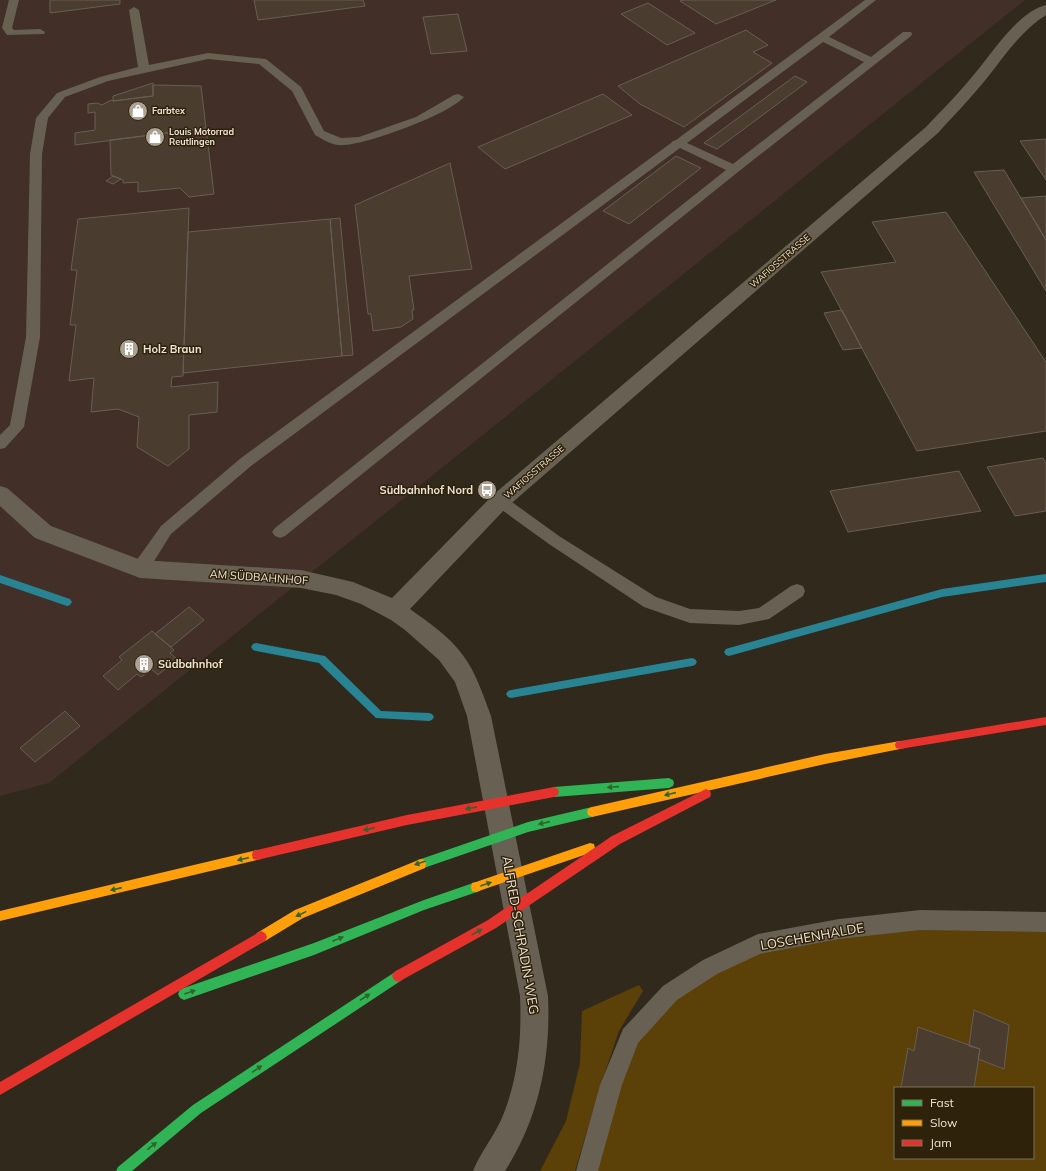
<svg xmlns="http://www.w3.org/2000/svg" width="1046" height="1171" viewBox="0 0 1046 1171" font-family="Mulish,sans-serif">
  <style>
    .industrial { fill: #412f28 }
    .green { fill: #5b4007; fill-rule: evenodd }
    .lines { fill: none; stroke-linecap: round; stroke-linejoin: round }
    .stream { fill: #288393; fill-rule: evenodd }
    .building { fill: #4a3c2f; stroke: #675e55 }
    .lane { fill: #676053; fill-rule: evenodd }
    .street { fill: #676053; fill-rule: evenodd }
    .fast { fill: #30b455; fill-rule: evenodd }
    .slow { fill: #ff9f0a; fill-rule: evenodd }
    .jam { fill: #e5322d; fill-rule: evenodd }
    .oneway { fill: #2f642c }
    .labels { text-anchor: middle; stroke-width: 3; stroke-linejoin: round; paint-order: stroke }
    .far-poi-label { font-size: 9px; font-weight: bold; fill: #ece3d5; stroke: #2f220a; text-anchor: start }
    .far-street-label { font-size: 9px; fill: #ece3d5; stroke: #2f220a }
    .poi-label { font-size: 11px; font-weight: bold; fill: #ece3d5; stroke: #2f220a; text-anchor: start }
    .street-label { font-size: 11px; fill: #ece3d5; stroke: #2f220a }
    .near-street-label { font-size: 13px; fill: #ece3d5; stroke: #2f220a }
  </style>
  <rect width="100%" height="100%" fill="#31291c"/>
  <!-- industrial -->
  <path class="industrial" d="M0,0H1025L49,783L0,796Z"/>
  <!-- green -->
  <path class="green" d="M920,924L1046,926V1171H591L632,1038L673,997L759,948ZM895,1088H1033V1158H895Z
    M639,985L643,991L619,1031L602,1081L575,1171H540L566,1121L580,1063L582,1011Z"/>
  <g class="lines">
    <!-- stream -->
    <path class="stream" d="M1046,574V582L942,597L729,656L726,655L724,652L726,649L729,648L942,589Z
      M0,575L70,599L72,602L70,605L67,606L0,583Z
      M256,643L325,656L381,711L429,713L432,714L434,717L432,720L429,721L376,718L319,663L256,651L253,650L251,647L253,644Z
      M692,658L695,659L697,662L695,665L692,666L511,698L508,697L506,694L508,691L511,690Z"/>
  </g>
  <!-- building -->
  <path class="building" d="M50,0H120V4L50,13Z
    M254,0H363L365,6L258,20Z
    M684,0H776L716,24L680,1Z
    M648,3L695,33L667,45L621,14Z
    M458,14L467,51L431,54L423,17Z
    M746,30L768,45L753,52L772,63L684,127L640,104L618,86Z
    M795,76L807,82L717,149L704,143Z
    M153,83V96L113,101V96Z
    M153,85L201,86L206,128L75,145V133L95,130V112L88,113V104L97,103L102,105L111,100L113,101L153,96Z
    M603,94L632,115L505,169L478,147Z
    M206,128L214,194L189,197L180,188L138,192V182L123,183V180L111,175L110,140Z
    M1046,139V180L1020,141Z
    M676,156L701,168L629,224L603,211Z
    M450,163L472,269L409,276L414,310H412L413,319L401,327L373,331L371,314H368L355,205Z
    M1004,170L1046,240V291L974,172Z
    M113,176L121,179L113,184L106,181Z
    M1046,196V240L1021,198Z
    M189,208L183,376L172,377L171,387L218,382L217,412L189,415V449L168,466L137,447L139,417L118,409L91,412L94,378L69,381L76,325H70L77,270H71L78,219Z
    M946,212L1046,362V431L917,451L821,272L896,262L872,222Z
    M340,218L353,355L342,356L330,219Z
    M330,219L342,356L183,373L188,232Z
    M842,310L862,348L843,350L824,313Z
    M1043,458L1046,464V511L1015,516L987,467Z
    M959,471L981,511L848,532L830,491Z
    M189,607L204,620L171,647L155,634Z
    M152,631L174,650L170,653L177,659L158,675L151,669L141,677L137,674L118,690L103,676L122,660L119,657Z
    M65,711L80,726L35,762L20,748Z
    M974,1010L1009,1025L1004,1069L978,1059L980,1049L969,1046Z
    M918,1027L980,1049L974,1088H901L908,1048L914,1051Z"/>
  <g class="lines">
    <!-- lane -->
    <path class="lane" d="M9,0H19L12,28L14,30L40,29L45,32L44,34L7,35L2,28Z
      M865,0H876L829,37L871,57L903,32H911L912,34L911,36L738,172L285,536L280,538L275,536L272,532L275,528L726,170L680,148L251,466L171,534L146,574L140,575L134,574L132,569L134,564L161,526L241,458L671,143L673,141L676,140ZM823,42L864,62L733,164L687,143Z
      M134,7L139,10L149,65L208,53L266,59L301,87L324,131L341,138L359,137L416,117L454,95L458,94L464,97C450,114 360,148 338,145C330,144 322,139 315,135L292,91L259,64L208,59L108,81L65,97L48,118L42,154L40,337L24,427L5,448L0,449V435L10,425L26,337L30,154L36,118L57,93L100,77L138,67L129,10Z
      M500,495L505,497L559,536L656,597L690,609L739,611L759,608L791,586L797,584L803,586L805,591L803,596L769,619L739,625L690,623L644,607L549,544L495,505L492,501L495,497Z
      M920,910L1046,912V932L920,930L839,939L760,954L717,974L677,1000L638,1043L622,1085L598,1171H576L600,1085L623,1029L663,986L703,960L758,934L839,919Z"/>
    <!-- street -->
    <path class="street" d="M1046,5V15C1021,31 1005,55 987,78C972,97 954,115 938,133L507,507L410,609C428,622 449,636 462,654C476,672 483,695 491,716L548,996C551,1058 539,1118 505,1171H473C480,1153 493,1138 501,1120C518,1081 522,1038 520,996L467,716L455,682L439,660L405,630L391,620L361,604L336,595L301,588L140,578L35,538L0,506V486L7,488L51,526L141,560L301,570L353,582L392,598L493,495L926,127C943,109 961,91 976,72C994,51 1018,12 1046,5Z"/>
    <!-- fast -->
    <path class="fast" d="M669,778L673,780L674,783L673,786L669,788L554,797L550,795L549,792L550,789L554,787Z
      M592,807L596,809L597,812L596,815L592,817L528,832L421,869L417,868L416,864L417,860L421,859L528,822Z
      M476,882L480,883L481,887L480,891L424,910L314,955L184,1000L180,998L178,994L180,990L184,988L314,943L424,900Z
      M398,970L402,972L404,976L402,980L201,1113L132,1171H116L118,1167L193,1105Z"/>
    <!-- slow -->
    <path class="slow" d="M900,741L904,742L905,745L904,748L900,749L825,764L592,817L588,815L587,812L588,809L592,807L825,754Z
      M590,843L594,844L595,848L594,852L590,853L476,892L472,891L471,887L472,883L476,882Z
      M257,850L261,851L262,855L261,859L257,860L0,921V911Z
      M421,859L425,860L426,864L425,868L303,918L265,941L261,943L257,941L255,937L257,933L295,910Z"/>
    <!-- jam -->
    <path class="jam" d="M1046,717V725L900,749L896,748L895,745L896,742L900,741Z
      M554,787L558,789L559,792L558,795L554,797L407,825L257,860L253,859L252,855L253,851L257,850L407,815Z
      M706,789L710,791L711,794L710,797L620,844L496,928L402,980L398,982L394,980L392,976L394,972L488,920L612,836Z
      M261,931L265,933L267,937L265,941L0,1095V1082Z"/>
  </g>
  <!-- one-way arrows -->
  <defs><path id="oneway-solid" d="M-6-.8H1V-3.2L6.5 0L1 3.2V.8H-6Z"/></defs>
  <g class="oneway">
    <use href="#oneway-solid" transform="translate(613 787) rotate(176)"/>
    <use href="#oneway-solid" transform="translate(670 794) rotate(167)"/>
    <use href="#oneway-solid" transform="translate(471 808) rotate(169)"/>
    <use href="#oneway-solid" transform="translate(544 823) rotate(167)"/>
    <use href="#oneway-solid" transform="translate(369 829) rotate(167)"/>
    <use href="#oneway-solid" transform="translate(243 859) rotate(167)"/>
    <use href="#oneway-solid" transform="translate(420 863) rotate(161)"/>
    <use href="#oneway-solid" transform="translate(486 884) rotate(-19)"/>
    <use href="#oneway-solid" transform="translate(116 889) rotate(167)"/>
    <use href="#oneway-solid" transform="translate(301 914) rotate(154)"/>
    <use href="#oneway-solid" transform="translate(477 932) rotate(-29)"/>
    <use href="#oneway-solid" transform="translate(338 939) rotate(-22)"/>
    <use href="#oneway-solid" transform="translate(190 992) rotate(-19)"/>
    <use href="#oneway-solid" transform="translate(365 997) rotate(-33)"/>
    <use href="#oneway-solid" transform="translate(257 1069) rotate(-34)"/>
    <use href="#oneway-solid" transform="translate(152 1146) rotate(-38)"/>
  </g>
  <!-- icons -->
  <defs>
    <symbol id="shop-disc" viewBox="-11 -11 22 22"><circle r="9.5" fill="#aba294" stroke="#2f220a"/><path d="M-5-2.5h2.3a2.7 3.5 0 0 1 5.4 0H5L5.5 6h-11ZM-1.5-2.5h3a1.5 2.3 0 0 0-3 0Z" fill="#fff"/></symbol>
    <symbol id="building-disc" viewBox="-11 -11 22 22"><circle r="9.5" fill="#aba294" stroke="#2f220a"/><path d="M-4-6H4V6H1V3H-1V6H-4ZM-2.5-4.3h1.7v1.8h-1.7ZM.8-4.3h1.7v1.8H.8ZM-2.5-1h1.7V.8h-1.7ZM.8-1h1.7V.8H.8Z" fill="#fff"/></symbol>
    <symbol id="bus-disc" viewBox="-11 -11 22 22"><circle r="9.5" fill="#aba294" stroke="#2f220a"/><path d="M-5-6H5V4H4V6H2V4H-2V6H-4V4H-5ZM-3.5-4V0h7V-4ZM-3.5 1.2v1.5H-2V1.2ZM2 1.2v1.5H3.5V1.2Z" fill="#fff"/></symbol>
  </defs>
  <g fill-rule="evenodd">
    <use href="#shop-disc" x="127" y="100" width="22" height="22"/>
    <use href="#shop-disc" x="144" y="126" width="22" height="22"/>
    <use href="#building-disc" x="118" y="338" width="22" height="22"/>
    <use href="#bus-disc" x="476" y="479" width="22" height="22"/>
    <use href="#building-disc" x="133" y="653" width="22" height="22"/>
  </g>
  <g class="labels">
    <!-- far-poi labels -->
    <g class="far-poi-label">
      <text x="152" y="114">Farbtex</text>
      <text x="169" y="135">Louis Motorrad<tspan x="169" dy="10">Reutlingen</tspan></text>
    </g>
    <!-- far-street labels -->
    <g class="far-street-label">
      <text transform="translate(780 261) rotate(-41)" y="3">WAFIOSSTRASSE</text>
      <text transform="translate(534 472) rotate(-41)" y="3">WAFIOSSTRASSE</text>
    </g>
    <!-- poi labels -->
    <g class="poi-label">
      <text x="143" y="353">Holz Braun</text>
      <text x="473" y="494" text-anchor="end">Südbahnhof Nord</text>
      <text x="158" y="668">Südbahnhof</text>
    </g>
    <!-- street labels -->
    <g class="street-label">
      <text transform="translate(259 577) rotate(4)" y="4">AM SÜDBAHNHOF</text>
    </g>
    <!-- near-street labels -->
    <g class="near-street-label">
      <text transform="translate(521 935) rotate(80)" y="5">ALFRED-SCHRADIN-WEG</text>
      <text transform="translate(812 936) rotate(-10)" y="5">LOSCHENHALDE</text>
    </g>
  </g>
  <!-- legend -->
  <rect x="894" y="1087" width="140" height="72" fill="#2f220a" stroke="#7b6f5b"/>
  <rect x="902" y="1100" width="20" height="6" fill="#30b455" stroke="#7b6f5b"/>
  <text x="930" y="1107" font-size="12" fill="#ece3d5">Fast</text>
  <rect x="902" y="1120" width="20" height="6" fill="#ff9f0a" stroke="#7b6f5b"/>
  <text x="930" y="1127" font-size="12" fill="#ece3d5">Slow</text>
  <rect x="902" y="1140" width="20" height="6" fill="#e5322d" stroke="#7b6f5b"/>
  <text x="930" y="1147" font-size="12" fill="#ece3d5">Jam</text>
</svg>
